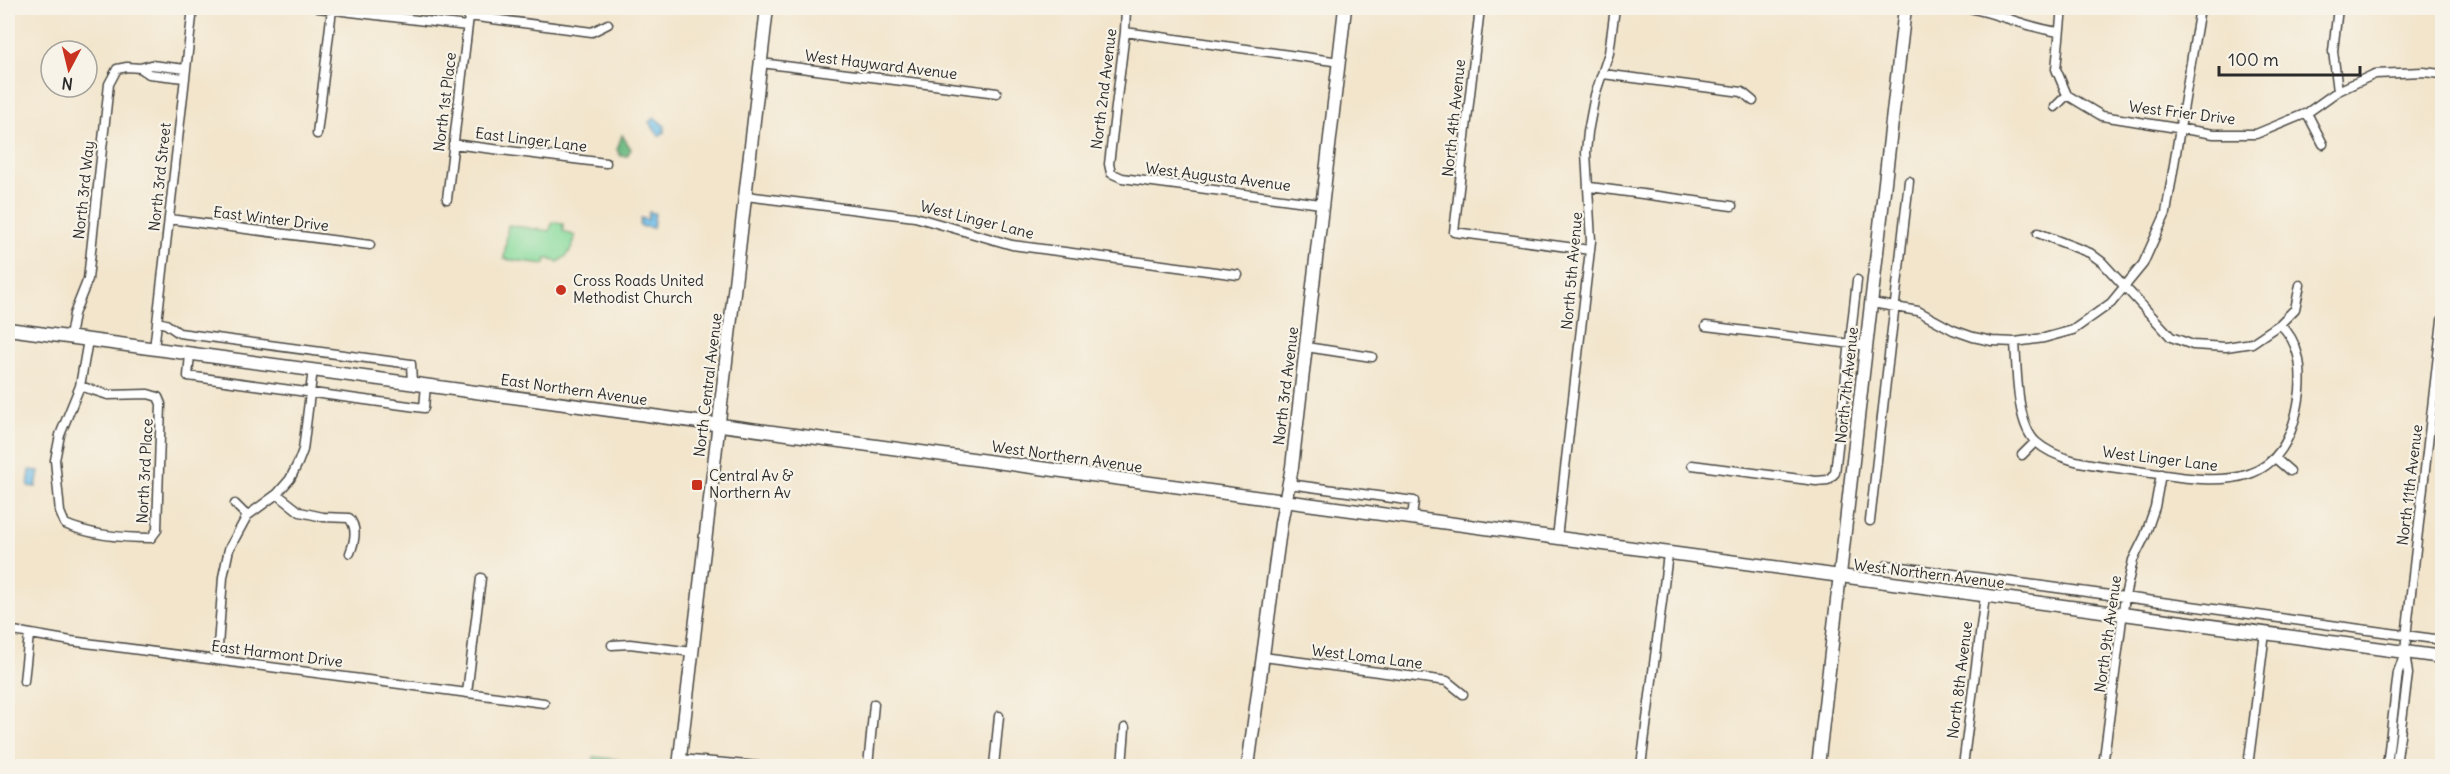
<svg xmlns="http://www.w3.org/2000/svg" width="2450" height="774" viewBox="0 0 2450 774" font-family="Delius,sans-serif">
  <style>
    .green { fill: #88db9d; stroke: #5a8364; stroke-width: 1.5 }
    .forest { fill: #6ebb84; stroke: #4c7358; stroke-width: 1.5 }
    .water { fill: #6ebde9; stroke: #4c748a; stroke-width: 1.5 }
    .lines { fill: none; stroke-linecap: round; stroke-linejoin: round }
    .street-casing { stroke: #494743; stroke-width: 11 }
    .secondary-casing { stroke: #494743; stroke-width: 15 }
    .primary-casing { stroke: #494743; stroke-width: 15 }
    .street { stroke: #fff; stroke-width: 8 }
    .secondary { stroke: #fff; stroke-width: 12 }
    .primary { stroke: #fff; stroke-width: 12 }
    .poi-dot { fill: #c8321e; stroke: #f7f3e8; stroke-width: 2 }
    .labels { text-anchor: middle; stroke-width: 4.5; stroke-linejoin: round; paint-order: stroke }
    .street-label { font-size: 15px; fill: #2b2b2b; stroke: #f7f3e8 }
    .poi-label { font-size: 15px; fill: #2b2b2b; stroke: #f7f3e8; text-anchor: start }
  </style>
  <rect width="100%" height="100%" fill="#f7f3e8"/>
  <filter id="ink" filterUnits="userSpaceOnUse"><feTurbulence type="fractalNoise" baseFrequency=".0167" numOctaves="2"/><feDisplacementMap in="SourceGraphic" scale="12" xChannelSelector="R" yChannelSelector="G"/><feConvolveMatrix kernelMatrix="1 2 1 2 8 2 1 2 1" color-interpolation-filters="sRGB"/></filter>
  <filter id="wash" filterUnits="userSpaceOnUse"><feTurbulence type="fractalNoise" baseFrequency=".008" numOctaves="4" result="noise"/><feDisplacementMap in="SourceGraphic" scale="24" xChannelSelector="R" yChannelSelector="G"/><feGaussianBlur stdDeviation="1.35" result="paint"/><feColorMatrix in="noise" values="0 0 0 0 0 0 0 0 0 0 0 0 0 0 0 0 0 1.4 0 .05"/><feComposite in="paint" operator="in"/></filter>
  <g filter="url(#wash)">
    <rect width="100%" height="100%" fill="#f2e5cc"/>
    <!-- green -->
    <path class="green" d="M553,222L563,224V231L575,236C574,247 568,256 558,262L546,258L545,264L504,259L508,225L549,231Z
      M594,757L619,760L618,766H593Z"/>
    <!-- forest -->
    <path class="forest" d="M622,135L631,149L627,156H621L617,150Z"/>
    <!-- water -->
    <path class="water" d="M655,118L665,126L664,132L659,136L649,122Z
      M649,212L655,213L653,228L640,226L641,218L648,220Z
      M30,470L39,471L36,487L28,486Z"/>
  </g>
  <g filter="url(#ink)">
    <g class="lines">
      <defs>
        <path id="street" d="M318,8L467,26
          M1126,8L1125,32L1109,164L1111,173L1122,178L1321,204
          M1480,8L1454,232L1590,250
          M1970,8C2000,14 2028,28 2059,32
          M2062,8L2056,69L2067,95L2102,116L2214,134H2256L2307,113L2338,91L2375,74L2423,72L2442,74
          M2338,8L2333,51L2338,91
          M469,16L592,32L608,24
          M1125,32L1340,62
          M761,63L997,93
          M140,68L149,74L184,78
          M1603,74L1742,92L1753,101
          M2055,107L2067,95
          M2307,113L2323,144
          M317,134L332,9
          M453,144L606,163
          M1590,187L1732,206
          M746,196L915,217L1012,245L1238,275
          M447,199L470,8
          M169,219L370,245
          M2038,233L2090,253L2102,262L2171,337L2193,345L2226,347L2252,343L2280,324L2295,309L2300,285
          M1872,303L1918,311L1953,330L1973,337L1992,341L2015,342L2044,338L2073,330L2111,303L2143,264L2166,213L2200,8
          M157,322L166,324L179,333L411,364L412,383
          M1706,326L1867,346
          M70,337L74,314L88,279L109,84L117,69L127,67L140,68L151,65L186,69
          M2015,342C2017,368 2016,424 2036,442C2061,464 2100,465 2131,470C2214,482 2287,501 2300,391C2302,366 2299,342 2280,324
          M1306,347L1372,357
          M154,349L193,8
          M190,354L188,376L424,408L426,385
          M80,386L108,395L148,394L158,397L161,404L157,530L151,538C124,538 90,535 65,524L60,512L55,460L60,435L80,386L88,340
          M2022,455L2035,442
          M2275,458L2290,471
          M1692,465L1816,481L1828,480L1835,473L1857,280
          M1289,484L1414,501L1412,518
          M277,494L300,512L323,517L349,518C358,528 355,541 350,553
          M235,504L247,516
          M1870,521L1909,181
          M1557,538L1591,241L1586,152L1588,132L1595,95L1609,53L1615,8
          M1887,565L2442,640
          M8,630L71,641L544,703
          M612,645L630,644L692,652
          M1263,657L1447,681L1463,694
          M217,660L223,577L229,549L247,516L277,494L290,479L298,463L303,450L313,369
          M24,681L29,635
          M467,693L481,578
          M680,759L758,766
          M868,766L874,704
          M994,766L999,716
          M1122,766L1125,728
          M1641,766L1668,554
          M1963,766L1985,596
          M2103,766L2125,596L2133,560L2145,536L2155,507L2161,474
          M2248,766L2265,633
          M2387,766L2398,672L2404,656
          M2396,766L2408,674L2405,652L2407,628L2442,320"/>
        <path id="secondary" d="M679,766L767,8
          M1248,766L1281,523L1292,467L1345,8
          M1818,766L1905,8"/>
        <path id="primary" d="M8,329L2442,657"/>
      </defs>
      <!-- street casing -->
      <use href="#street" class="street-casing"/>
      <!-- secondary casing -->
      <use href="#secondary" class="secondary-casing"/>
      <!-- primary casing -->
      <use href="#primary" class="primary-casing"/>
      <!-- street -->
      <use href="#street" class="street"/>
      <!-- secondary -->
      <use href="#secondary" class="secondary"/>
      <!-- primary -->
      <use href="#primary" class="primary"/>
    </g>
  </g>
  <!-- markers -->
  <g class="poi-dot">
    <circle cx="561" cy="290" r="6"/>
    <rect x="691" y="479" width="12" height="12" rx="3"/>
  </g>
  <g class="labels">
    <!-- street labels -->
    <g class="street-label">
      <text transform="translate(881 65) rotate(7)" y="5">West Hayward Avenue</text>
      <text transform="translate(1104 89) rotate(-83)" y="5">North 2nd Avenue</text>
      <text transform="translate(445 102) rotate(-83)" y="5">North 1st Place</text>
      <text transform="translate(2182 113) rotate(7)" y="5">West Frier Drive</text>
      <text transform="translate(1454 118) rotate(-84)" y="5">North 4th Avenue</text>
      <text transform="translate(531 140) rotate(7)" y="5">East Linger Lane</text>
      <text transform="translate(160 177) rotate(-84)" y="5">North 3rd Street</text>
      <text transform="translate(1218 177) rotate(7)" y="5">West Augusta Avenue</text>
      <text transform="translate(84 190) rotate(-84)" y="5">North 3rd Way</text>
      <text transform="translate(271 219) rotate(7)" y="5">East Winter Drive</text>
      <text transform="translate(977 220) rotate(14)" y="5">West Linger Lane</text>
      <text transform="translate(1572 271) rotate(-85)" y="5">North 5th Avenue</text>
      <text transform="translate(708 385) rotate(-83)" y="5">North Central Avenue</text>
      <text transform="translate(1847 385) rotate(-84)" y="5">North 7th Avenue</text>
      <text transform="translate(1286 386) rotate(-83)" y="5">North 3rd Avenue</text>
      <text transform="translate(574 390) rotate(8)" y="5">East Northern Avenue</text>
      <text transform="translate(1067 457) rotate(8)" y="5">West Northern Avenue</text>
      <text transform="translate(2160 459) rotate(7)" y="5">West Linger Lane</text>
      <text transform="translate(145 471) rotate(-87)" y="5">North 3rd Place</text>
      <text transform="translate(2410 485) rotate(-83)" y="5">North 11th Avenue</text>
      <text transform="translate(1929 574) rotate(7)" y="5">West Northern Avenue</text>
      <text transform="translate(2108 634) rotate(-82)" y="5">North 9th Avenue</text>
      <text transform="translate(277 654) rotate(7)" y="5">East Harmont Drive</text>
      <text transform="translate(1367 657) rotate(7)" y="5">West Loma Lane</text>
      <text transform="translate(1960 680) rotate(-83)" y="5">North 8th Avenue</text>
    </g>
    <!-- poi labels -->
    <g class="poi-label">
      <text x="573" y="286">Cross Roads United<tspan x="573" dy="17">Methodist Church</tspan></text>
      <text x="709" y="481">Central Av &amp;<tspan x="709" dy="17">Northern Av</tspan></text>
    </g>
  </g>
  <!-- margin -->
  <rect width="2450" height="774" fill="none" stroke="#f7f3e8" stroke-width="30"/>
  <!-- north arrow -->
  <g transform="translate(69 69) rotate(187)"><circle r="28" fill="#f7f3e8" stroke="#a5a39c" stroke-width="1.5"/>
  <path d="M0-4.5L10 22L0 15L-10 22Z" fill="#c8321e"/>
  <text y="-9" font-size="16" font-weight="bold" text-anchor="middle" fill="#2b2b2b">N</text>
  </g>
  <!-- scale -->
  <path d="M2219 66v9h141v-9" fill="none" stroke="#2b2b2b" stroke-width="3"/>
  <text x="2228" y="66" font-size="18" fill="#2b2b2b" stroke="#f7f3e8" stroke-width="4.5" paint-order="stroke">100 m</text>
</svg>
